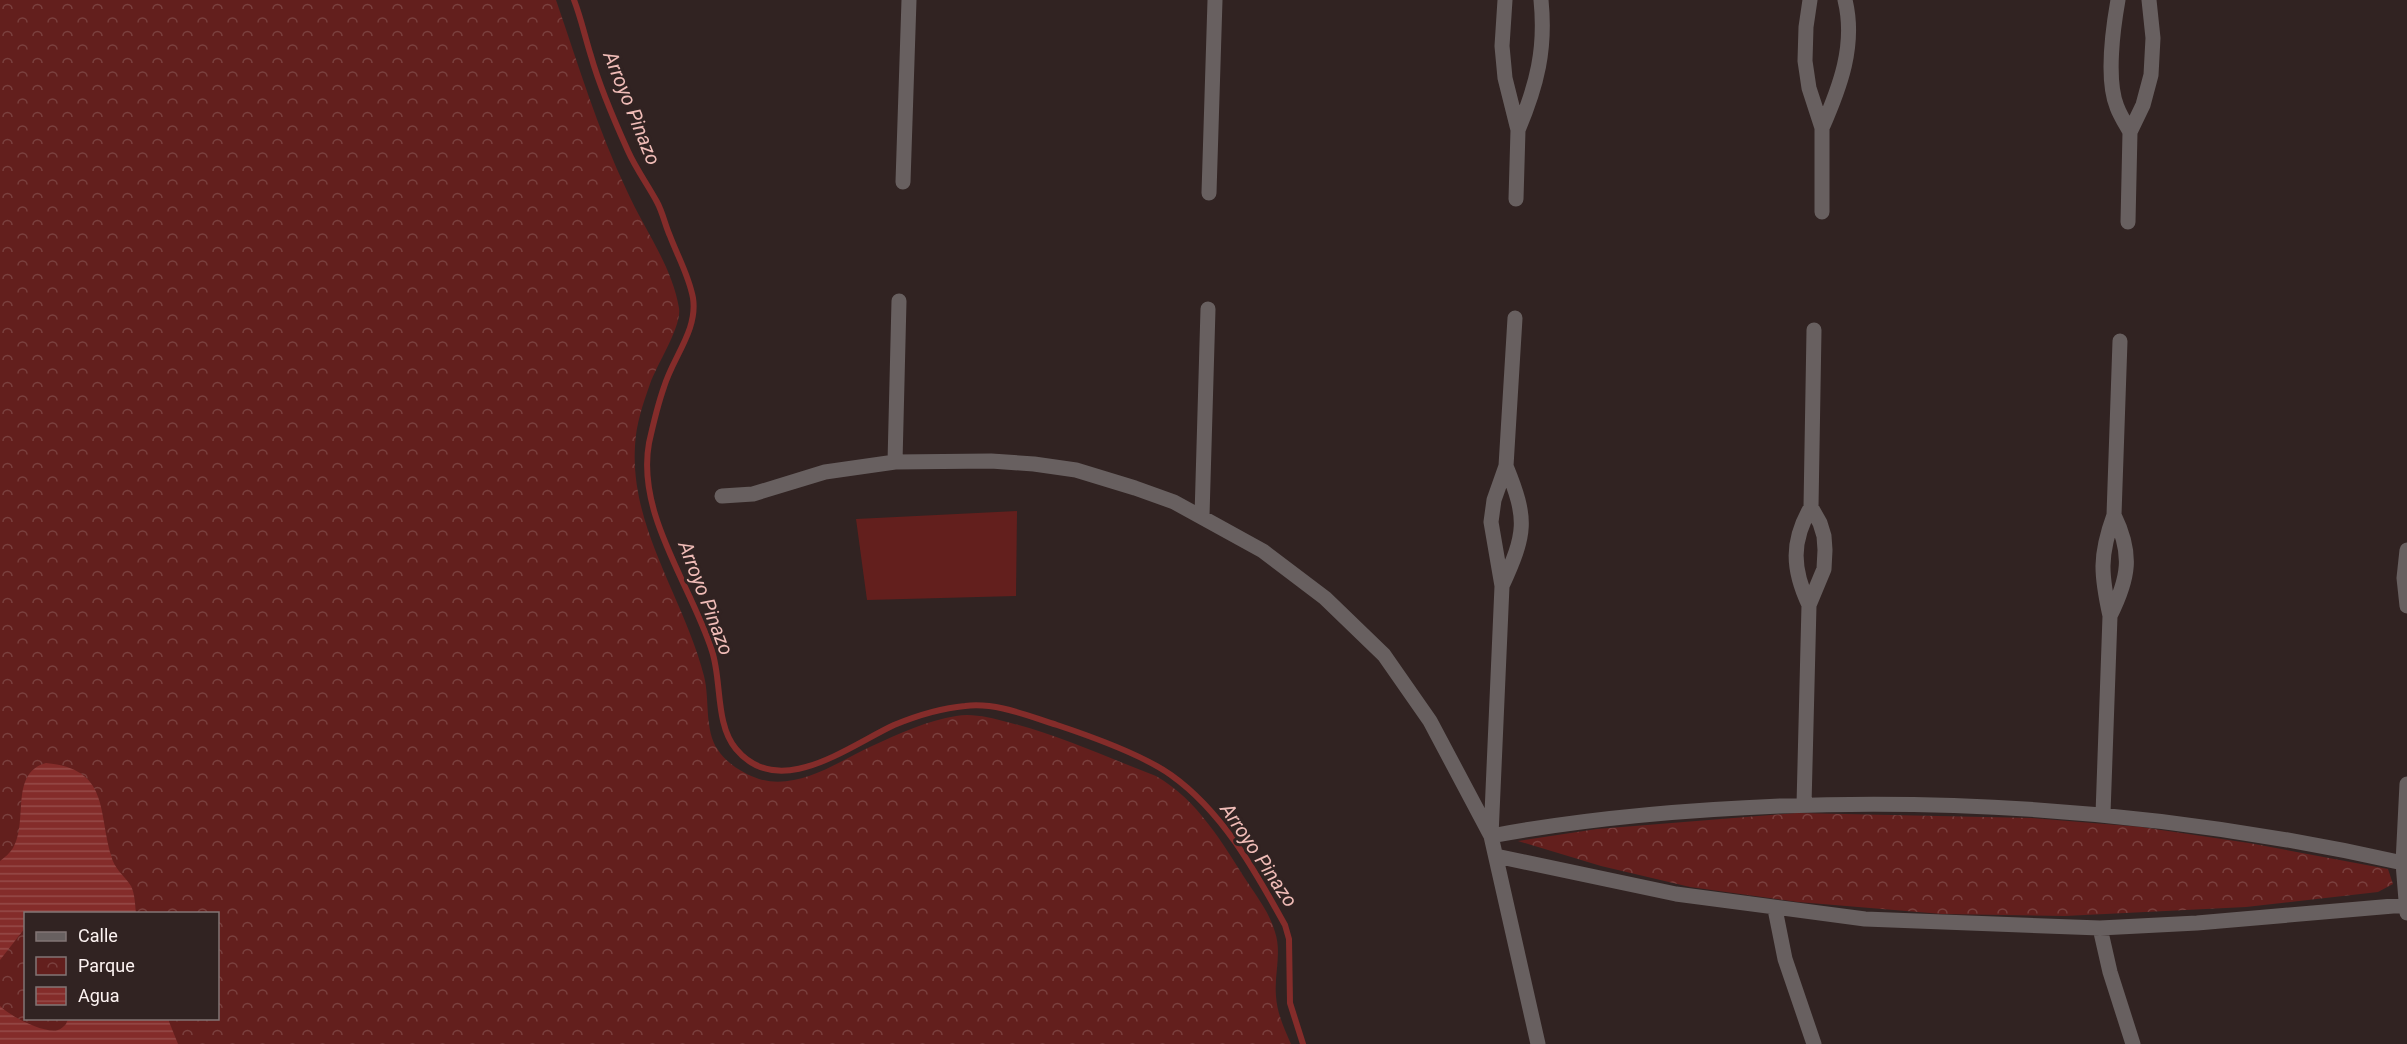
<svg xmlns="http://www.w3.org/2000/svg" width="2407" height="1044" viewBox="0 0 2407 1044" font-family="Roboto,sans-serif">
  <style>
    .grass { fill: #631f1d }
    .park { fill: url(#park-crowns); fill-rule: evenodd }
    .water { fill: url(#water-rules) }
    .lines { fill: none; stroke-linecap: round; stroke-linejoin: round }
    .stream { stroke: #842c2a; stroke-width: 6 }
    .minor { stroke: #686060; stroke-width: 15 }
    .labels { text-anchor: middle; stroke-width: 6; stroke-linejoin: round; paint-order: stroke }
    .water-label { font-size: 20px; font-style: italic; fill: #f0bcb7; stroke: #312322 }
  </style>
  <defs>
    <pattern id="park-crowns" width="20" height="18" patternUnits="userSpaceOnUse" patternTransform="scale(1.5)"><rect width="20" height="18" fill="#631f1d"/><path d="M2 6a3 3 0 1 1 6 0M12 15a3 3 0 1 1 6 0" fill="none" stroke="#7a403e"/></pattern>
    <pattern id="water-rules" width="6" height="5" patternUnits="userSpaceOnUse" patternTransform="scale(1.5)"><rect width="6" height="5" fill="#842c2a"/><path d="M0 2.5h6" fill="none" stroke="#964b49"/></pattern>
  </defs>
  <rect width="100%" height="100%" fill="#312322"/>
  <!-- grass -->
  <path class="grass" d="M1017,511L1016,596L867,600L856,519Z"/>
  <!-- park -->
  <path class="park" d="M0,0H556C578,64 598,130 627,191C644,229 672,266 679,308C682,326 657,364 650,384C643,404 636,424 635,446C630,528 684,598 704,676C710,699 704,730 718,750C726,763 744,774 759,779C798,791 839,761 872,746C898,734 929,720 956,716C973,713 991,718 1007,722C1059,735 1106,757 1156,776C1198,800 1223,844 1248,883C1258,898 1270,914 1275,932C1282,953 1274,974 1276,996C1277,1013 1284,1028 1291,1044H0ZM26,914H218V1018H26Z
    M1797,813L2032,818L2141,827L2249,843L2388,869L2393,884L2378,892L2246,907L2065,916L1942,914L1798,902L1690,887L1601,866L1518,841L1597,829Z"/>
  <!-- water -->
  <path class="water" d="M46,763C109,769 98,810 111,855C114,869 124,875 131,886C135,894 135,905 136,913L26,914L25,928L0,960V861C5,857 10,853 13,848C29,821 9,773 46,763Z
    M0,1006C10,1016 44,1034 58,1030C61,1029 64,1026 66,1024L68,1019H168L178,1044H0Z"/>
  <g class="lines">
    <!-- stream -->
    <path class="stream" d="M574,0C581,18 585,37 591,56C600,88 614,120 628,151C636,169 648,185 657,202C663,213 665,225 670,236C678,257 689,276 693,298C698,330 673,357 664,387C658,404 653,425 649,443C636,514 691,585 712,651C722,681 715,724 736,749C779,801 849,746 894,725C916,716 942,708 965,706C996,702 1028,716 1057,725C1090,736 1143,755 1171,775C1223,812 1255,871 1285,925L1289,939L1290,1003L1303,1044"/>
    <!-- minor -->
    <path class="minor" d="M1505,0L1502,46L1505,78L1518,130L1516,199
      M1810,0L1806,27L1805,61L1809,88L1822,128V212
      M2118,0C2113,28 2106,80 2117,107C2120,115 2125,123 2130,132
      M1822,128C1840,87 1856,45 1845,0
      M1518,130C1537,85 1546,49 1541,0
      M903,182L909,0
      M1209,193L1215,0
      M2128,222L2130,132L2143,105L2151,75L2153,38L2149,0
      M895,462L899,301
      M1506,466C1528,520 1526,533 1502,586L1491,522L1494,500L1506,466L1515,318
      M722,496L753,494L825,472L895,462L991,461L1034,464L1076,470L1135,488L1174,502L1263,551L1325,598L1384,655L1430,721L1491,836L1538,1044
      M1811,507L1814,330
      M2114,515L2120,341
      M1202,516L1208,309
      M2407,550L2404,578L2407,606
      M1502,586L1491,836C1587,818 1682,810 1780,806C1990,798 2198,817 2403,863
      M1804,805L1809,605L1824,569L1825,550L1824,536L1820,523L1811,507C1791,541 1792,569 1809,605
      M2103,814L2110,616C2101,575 2099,556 2114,515C2133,554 2129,578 2110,616
      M1496,856L1676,894L1865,919L2100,928L2197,923L2405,905
      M1775,909L1785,959L1814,1044
      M2407,913L2403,863L2407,784
      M2100,928L2110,972L2133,1044"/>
  </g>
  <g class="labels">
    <!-- water labels -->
    <g class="water-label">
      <text transform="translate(632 108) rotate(68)" y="7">Arroyo Pinazo</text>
      <text transform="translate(706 598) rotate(69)" y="7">Arroyo Pinazo</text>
      <text transform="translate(1259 855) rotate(56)" y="7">Arroyo Pinazo</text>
    </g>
  </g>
  <!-- legend -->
  <rect x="24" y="912" width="195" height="108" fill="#312322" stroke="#827675" stroke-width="1.5"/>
  <rect x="36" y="932" width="30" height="9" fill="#686060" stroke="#827675" stroke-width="1.5"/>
  <text x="78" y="942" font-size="18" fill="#fcf2f1">Calle</text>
  <rect x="36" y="957" width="30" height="18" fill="url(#park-crowns)" stroke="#827675" stroke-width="1.5"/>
  <text x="78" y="972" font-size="18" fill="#fcf2f1">Parque</text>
  <rect x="36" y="987" width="30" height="18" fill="url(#water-rules)" stroke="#827675" stroke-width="1.5"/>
  <text x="78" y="1002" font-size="18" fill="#fcf2f1">Agua</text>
</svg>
